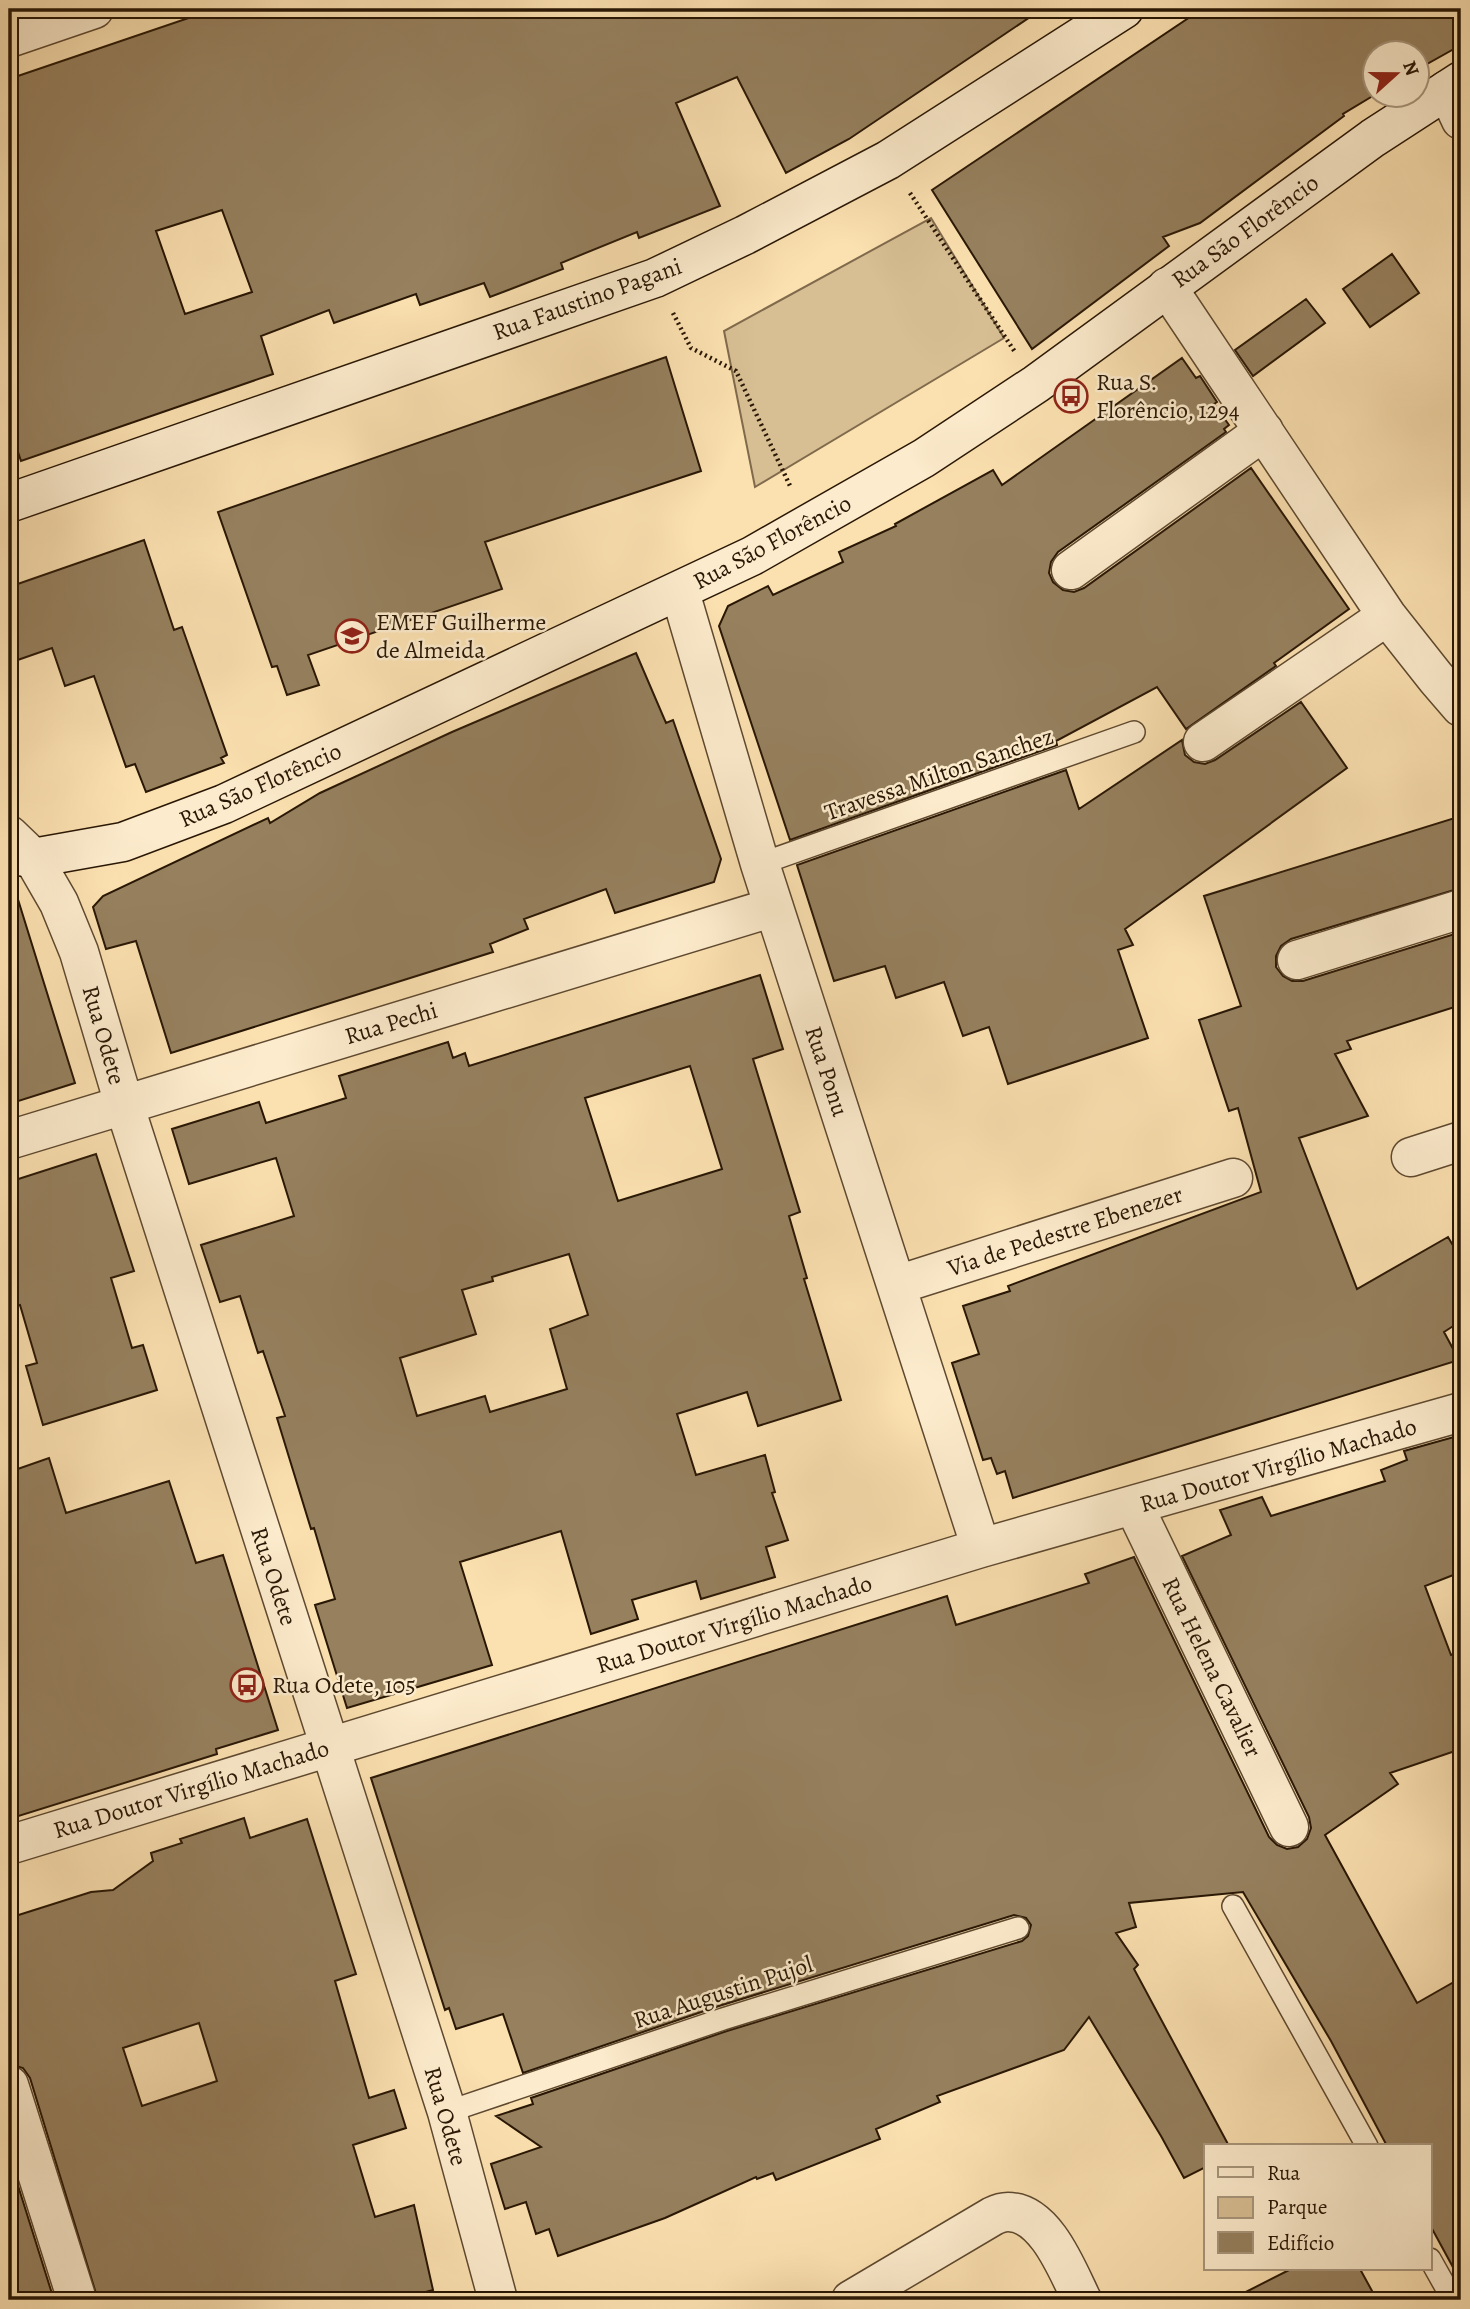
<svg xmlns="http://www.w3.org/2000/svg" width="1470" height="2309" viewBox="0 0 1470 2309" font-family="Alegreya,serif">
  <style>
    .green { fill: #d7be93; stroke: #806a4c; stroke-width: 2 }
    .building { fill: #96805e; stroke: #291705; stroke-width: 2; fill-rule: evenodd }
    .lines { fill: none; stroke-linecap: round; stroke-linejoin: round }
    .lane-casing { stroke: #5e4930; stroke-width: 24 }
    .street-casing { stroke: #5e4930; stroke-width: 41 }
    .secondary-casing { stroke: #291705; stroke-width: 41 }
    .path { stroke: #291705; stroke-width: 4.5; stroke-dasharray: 2 3.5; stroke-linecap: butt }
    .lane { stroke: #fcebcc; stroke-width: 21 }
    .street { stroke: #fcebcc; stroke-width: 38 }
    .secondary { stroke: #fcebcc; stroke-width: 38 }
    .labels { text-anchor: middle; stroke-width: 5; stroke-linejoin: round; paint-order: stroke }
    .street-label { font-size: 24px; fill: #291705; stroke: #fcebcc }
    .poi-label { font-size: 24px; fill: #291705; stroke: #fcebcc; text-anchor: start }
  </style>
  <rect width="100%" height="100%" fill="#fbe0b0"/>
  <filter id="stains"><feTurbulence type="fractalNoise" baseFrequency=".00286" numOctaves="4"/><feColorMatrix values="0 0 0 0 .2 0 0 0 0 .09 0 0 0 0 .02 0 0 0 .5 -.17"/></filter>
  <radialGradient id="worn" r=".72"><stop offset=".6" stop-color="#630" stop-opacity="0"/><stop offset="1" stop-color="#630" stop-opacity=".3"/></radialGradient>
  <!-- green -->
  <path class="green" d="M931,218L1004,338L755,487L724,331Z"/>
  <!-- building -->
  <path class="building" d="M215,9H1042L849,139L786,173L737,77L676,103L720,206L639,238L637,232L561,263L563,269L490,297L484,283L420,305L416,294L334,323L329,310L261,336L273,374L21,461L9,425V79ZM222,210L252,292L185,314L156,231Z
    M1202,9H1461V45L1418,69V52H1376V94L1343,114L1344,116L1200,223L1163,237L1169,246L1032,349L932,190Z
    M1392,254L1419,293L1370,327L1343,289Z
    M1306,299L1325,323L1253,376L1235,350Z
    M666,357L701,471L485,542L502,589L308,655L319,685L287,695L277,666L272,667L218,512Z
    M1182,358L1196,378L1200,376L1217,402L1214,404L1229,425L1224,429L1226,432L1058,552L1051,562L1049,573L1053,582L1063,590L1074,592L1084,588L1251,468L1349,609L1274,663L1276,666L1186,729L1157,687L1056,741L1057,745L790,840L719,626L728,606L768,586L773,595L843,562L839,552L896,526L895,524L993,470L1002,485Z
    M144,540L174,630L182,627L227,755L221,758L224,763L146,792L135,764L126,767L94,676L65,686L52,648L9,663V587Z
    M636,653L666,723L673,720L721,859L714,882L615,913L606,889L524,919L528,929L490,944L493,952L171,1053L136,941L106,949L93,907L103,896L268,818L270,823L320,793L452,732Z
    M1301,702L1347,768L1125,929L1133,945L1118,950L1148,1038L1008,1084L989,1027L963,1036L944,982L896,998L885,966L834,981L797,865L1066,770L1079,809L1182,740L1185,755L1194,762L1205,764L1215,760Z
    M1461,816V888L1291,939L1281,946L1276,956V967L1283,976L1292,981H1303L1461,932V1005L1347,1041L1351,1049L1335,1054L1368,1116L1299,1138L1357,1289L1448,1237L1461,1259V1321L1444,1332L1459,1360L1013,1498L1005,1471L997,1474L991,1458L983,1460L952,1363L979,1354L963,1306L1010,1291L1008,1286L1261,1192L1238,1108L1229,1111L1199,1020L1241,1006L1204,896Z
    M16,893L75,1083L9,1104V894Z
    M760,975L783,1049L753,1059L800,1212L789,1216L807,1278L804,1279L841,1400L758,1426L747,1392L677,1414L696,1475L765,1455L775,1492L772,1493L788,1540L766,1547L775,1577L701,1599L696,1581L632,1600L638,1619L591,1634L561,1531L460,1562L492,1665L347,1708L315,1605L335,1599L314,1528L311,1529L277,1418L285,1416L263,1351L258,1353L240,1296L220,1302L201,1245L294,1216L276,1158L189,1184L172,1129L259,1102L266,1123L346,1098L339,1076L448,1042L453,1058L465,1053L469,1066ZM690,1066L722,1169L618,1201L585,1098ZM569,1254L588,1315L550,1329L567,1389L490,1412L485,1396L417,1416L400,1358L476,1334L462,1290L493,1281L492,1277Z
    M96,1154L134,1271L111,1278L132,1348L143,1345L157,1390L43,1425L26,1366L37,1363L20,1305L9,1308V1182Z
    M1461,1435V1572L1425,1586L1451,1655L1454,1654L1461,1674V1749L1390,1773L1398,1784L1325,1835L1417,2003L1461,1978V2282L1430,2225V2146H1387L1331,2041L1243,1892L1129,1903L1136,1927L1116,1933L1138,1965L1134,1969L1229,2146H1206V2167L1184,2178L1161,2136L1089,2017L1064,2050L937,2096L940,2102L876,2129L880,2139L776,2180L773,2173L757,2179L756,2177L665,2218L558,2256L549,2229L536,2234L526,2202L505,2209L491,2164L541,2147L496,2116L533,2104L531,2098L727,2031L1022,1941L1028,1936L1031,1925L1026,1918L1014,1915L719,2006L523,2073L503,2014L456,2029L449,2008L445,2010L371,1778L947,1596L956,1625L1089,1583L1085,1574L1134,1557L1269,1837L1277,1845L1287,1849L1298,1847L1307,1839L1311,1828L1309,1817L1182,1556L1231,1535L1220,1510L1262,1497L1271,1516L1385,1481L1381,1470L1407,1460L1404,1451Z
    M49,1458L66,1513L169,1481L196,1563L223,1555L278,1730L216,1749L217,1754L9,1819V1472Z
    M244,1818L250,1838L307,1819L356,1974L335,1981L369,2098L394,2090L406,2128L353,2145L375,2217L414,2205L433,2290L396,2300H98L30,2078L23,2068L9,2064V1918L91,1892L113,1890L153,1861L151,1853L182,1843L180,1839ZM199,2023L217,2081L142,2106L123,2048Z
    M9,2157L54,2300H9Z
    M1291,2269H1360L1377,2300H1230Z"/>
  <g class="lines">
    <defs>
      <path id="lane" d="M760,864L1134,732
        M1233,1906L1367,2146
        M447,2112L723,2019L1018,1928
        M1430,2259L1453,2300"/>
      <path id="street" d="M9,38L94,9
        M1447,90L1461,120
        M1167,287L1387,616L1436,678L1461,707
        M1071,570L1264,431
        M680,592L760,864L981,1548
        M1203,742L1387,616
        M9,835L33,858L59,903L79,952L124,1104L447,2112L498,2300
        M1297,960L1461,909
        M9,1140L774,907
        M1411,1157L1461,1141
        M897,1285L1233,1178
        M1134,1506L1289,1827
        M9,1845L981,1548L1461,1412
        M9,2085L77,2300
        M851,2300L993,2216C997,2214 1003,2212 1008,2212C1046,2212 1068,2272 1082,2300"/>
      <path id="secondary" d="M9,503L655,278L745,235L888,160L1124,9
        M9,855L33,858L123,842L224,804L752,556L924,458L1036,384L1373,138L1461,81"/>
    </defs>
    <!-- lane casing -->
    <use href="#lane" class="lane-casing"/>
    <!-- street casing -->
    <use href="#street" class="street-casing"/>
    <!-- secondary casing -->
    <use href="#secondary" class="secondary-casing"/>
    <!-- path -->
    <path class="path" d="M910,193L1015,352
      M673,313L691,348L736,371L791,488"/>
    <!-- lane -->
    <use href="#lane" class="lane"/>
    <!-- street -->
    <use href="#street" class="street"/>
    <!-- secondary -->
    <use href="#secondary" class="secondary"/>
  </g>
  <!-- icons -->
  <defs>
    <symbol id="bus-ring" viewBox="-11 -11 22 22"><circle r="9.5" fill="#fcebcc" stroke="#8f2418" stroke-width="1.5"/><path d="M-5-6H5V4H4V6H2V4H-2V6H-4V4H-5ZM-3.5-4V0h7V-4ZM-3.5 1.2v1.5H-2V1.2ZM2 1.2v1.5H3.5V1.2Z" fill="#8f2418"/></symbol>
    <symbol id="school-ring" viewBox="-11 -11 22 22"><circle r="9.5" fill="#fcebcc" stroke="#8f2418" stroke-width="1.5"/><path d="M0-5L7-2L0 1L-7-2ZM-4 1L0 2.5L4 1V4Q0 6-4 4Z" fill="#8f2418"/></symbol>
  </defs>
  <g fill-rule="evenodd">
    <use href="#bus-ring" x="1052" y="377" width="38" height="38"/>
    <use href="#school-ring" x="333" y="617" width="38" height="38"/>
    <use href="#bus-ring" x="228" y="1666" width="38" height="38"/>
  </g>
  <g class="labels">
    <!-- street labels -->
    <g class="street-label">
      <text transform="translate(1245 231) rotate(-36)" y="8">Rua São Florêncio</text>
      <text transform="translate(587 299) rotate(-20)" y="8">Rua Faustino Pagani</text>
      <text transform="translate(772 542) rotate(-28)" y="8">Rua São Florêncio</text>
      <text transform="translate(939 774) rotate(-19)" y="8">Travessa Milton Sanchez</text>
      <text transform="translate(260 785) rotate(-24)" y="8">Rua São Florêncio</text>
      <text transform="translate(391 1023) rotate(-17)" y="8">Rua Pechi</text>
      <text transform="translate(104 1035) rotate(74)" y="8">Rua Odete</text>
      <text transform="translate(827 1071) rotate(72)" y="8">Rua Ponu</text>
      <text transform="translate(1065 1231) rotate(-18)" y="8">Via de Pedestre Ebenezer</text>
      <text transform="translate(1278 1465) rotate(-16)" y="8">Rua Doutor Virgílio Machado</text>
      <text transform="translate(274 1576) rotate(72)" y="8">Rua Odete</text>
      <text transform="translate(734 1624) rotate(-17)" y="8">Rua Doutor Virgílio Machado</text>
      <text transform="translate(1212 1667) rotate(64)" y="8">Rua Helena Cavalier</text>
      <text transform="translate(191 1789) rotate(-17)" y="8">Rua Doutor Virgílio Machado</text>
      <text transform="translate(723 1992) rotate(-18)" y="8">Rua Augustin Pujol</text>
      <text transform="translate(446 2116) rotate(74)" y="8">Rua Odete</text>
    </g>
    <!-- poi labels -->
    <g class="poi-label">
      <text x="1096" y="390">Rua S.<tspan x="1096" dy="28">Florêncio, 1294</tspan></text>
      <text x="376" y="630">EMEF Guilherme<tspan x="376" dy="28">de Almeida</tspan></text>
      <text x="272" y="1693">Rua Odete, 105</text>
    </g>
  </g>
  <!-- margin -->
  <rect width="1470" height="2309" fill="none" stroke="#fbe0b0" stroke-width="35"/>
  <rect x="10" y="10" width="1449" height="2288" fill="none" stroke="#291705" stroke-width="3.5"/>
  <rect x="18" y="18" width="1435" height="2274" fill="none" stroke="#291705" stroke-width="2"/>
  <!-- legend -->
  <rect x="1204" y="2144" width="228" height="126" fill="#fcebcc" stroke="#a8967c" stroke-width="2"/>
  <rect x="1218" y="2167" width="35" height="10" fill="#fcebcc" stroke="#a8967c" stroke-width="2"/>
  <text x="1267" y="2180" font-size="21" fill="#291705">Rua</text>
  <rect x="1218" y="2197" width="35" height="21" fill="#d7be93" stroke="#a8967c" stroke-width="2"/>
  <text x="1267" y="2214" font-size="21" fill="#291705">Parque</text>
  <rect x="1218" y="2232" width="35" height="21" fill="#96805e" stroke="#a8967c" stroke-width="2"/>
  <text x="1267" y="2250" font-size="21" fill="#291705">Edifício</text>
  <!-- north arrow -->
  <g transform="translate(1396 74) rotate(69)"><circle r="33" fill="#fcebcc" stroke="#a8967c" stroke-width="2"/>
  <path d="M0-5L12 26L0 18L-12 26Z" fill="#8f2418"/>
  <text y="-10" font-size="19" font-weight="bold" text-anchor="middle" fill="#291705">N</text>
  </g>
  <rect width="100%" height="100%" filter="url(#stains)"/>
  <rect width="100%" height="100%" fill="url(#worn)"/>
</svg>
